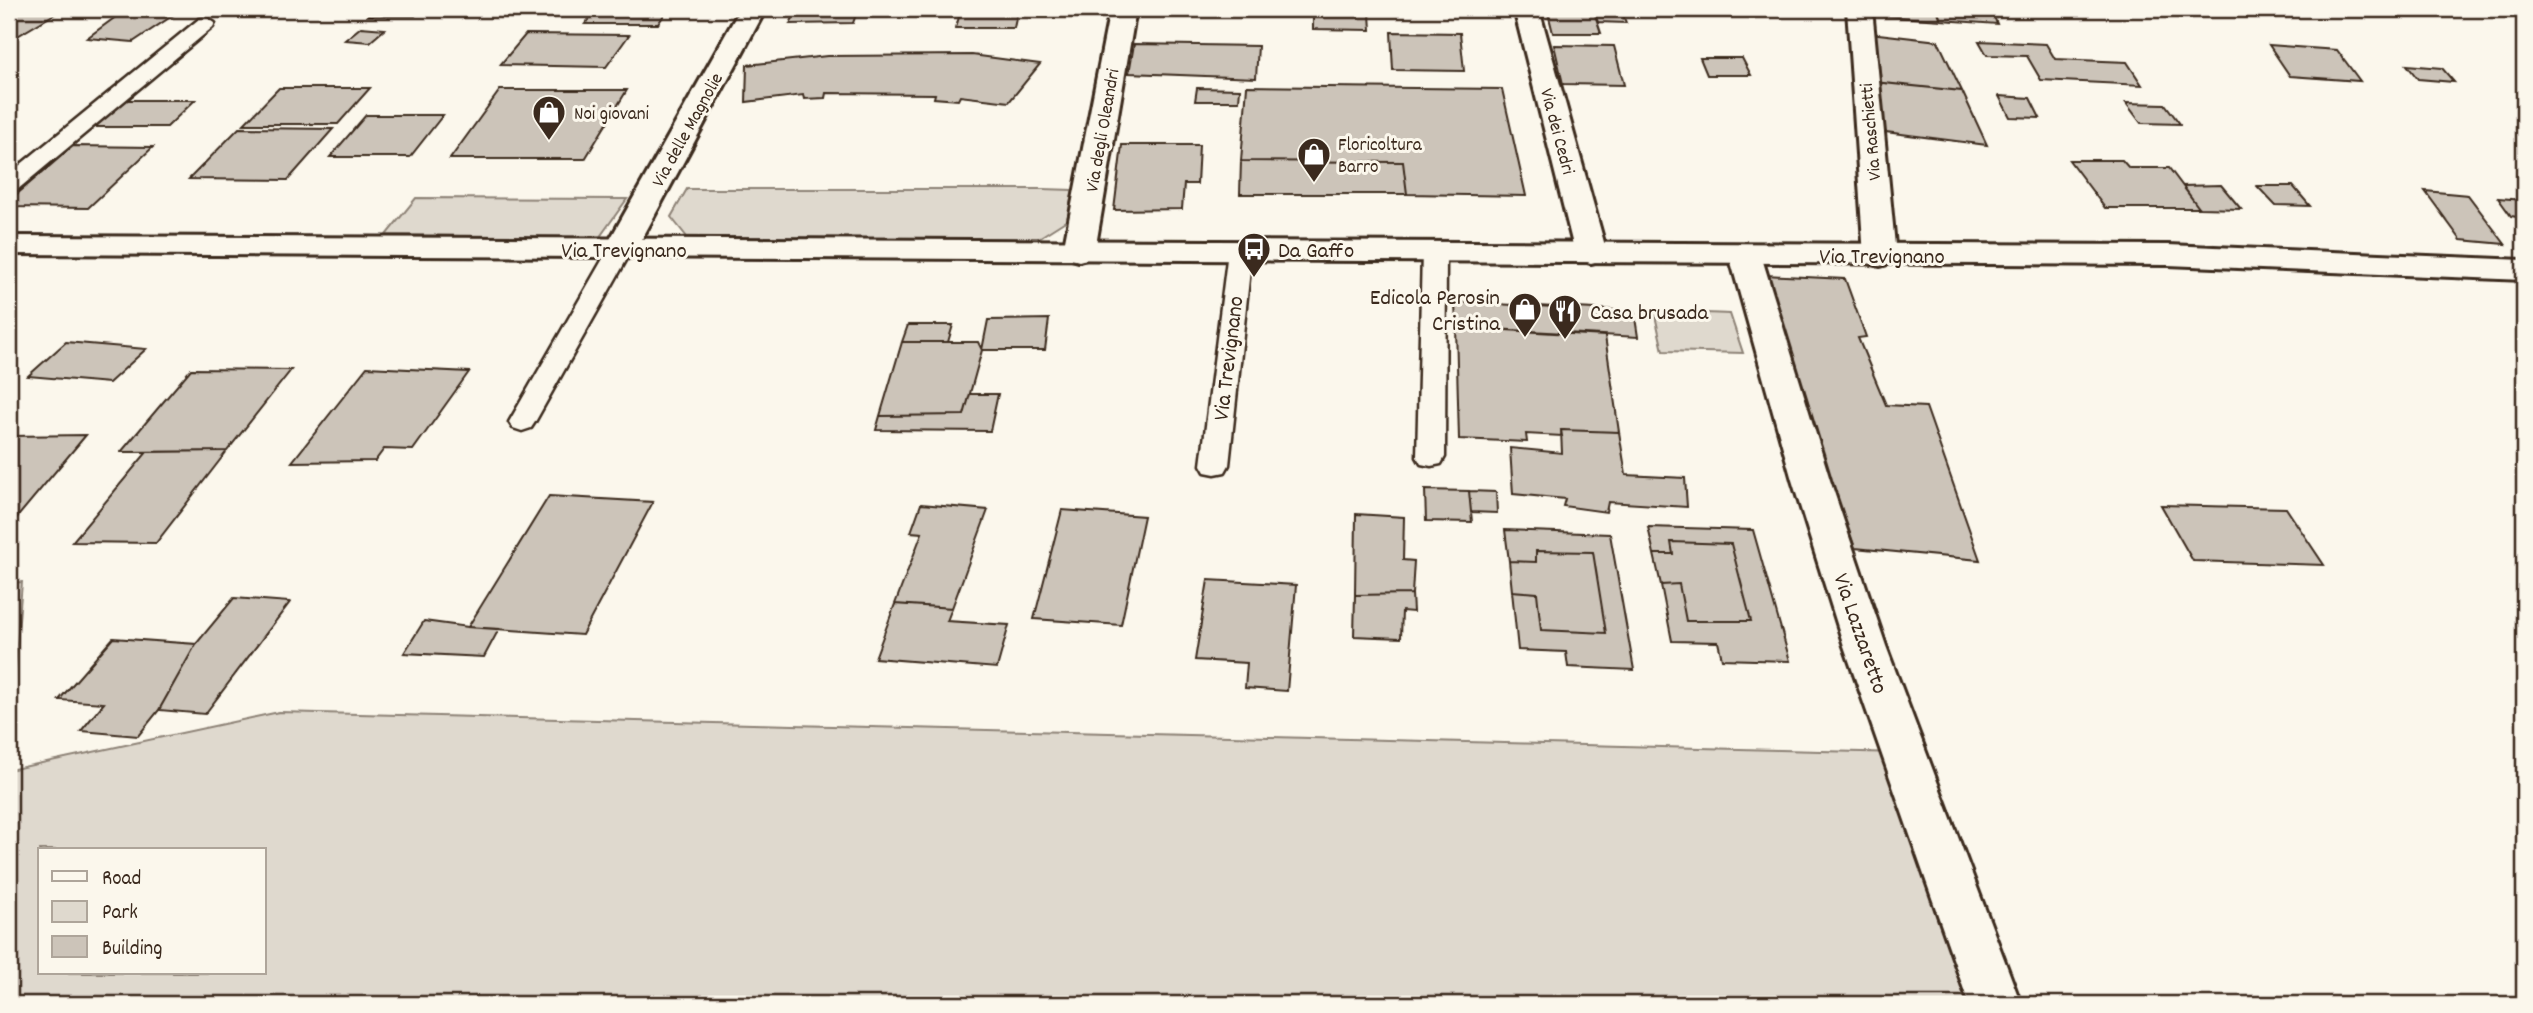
<svg xmlns="http://www.w3.org/2000/svg" width="2533" height="1013" viewBox="0 0 2533 1013" font-family="Dekko,sans-serif">
  <style>
    .green { fill: #dfd9ce; stroke: #8d8276; stroke-width: 2; fill-rule: evenodd }
    .building { fill: #ccc4b9; stroke: #3b2a1e; stroke-width: 2 }
    .lines { fill: none; stroke-linecap: round; stroke-linejoin: round }
    .lane-casing { stroke: #3b2a1e; stroke-width: 5 }
    .street-casing { stroke: #3b2a1e; stroke-width: 6 }
    .secondary-casing { stroke: #3b2a1e; stroke-width: 6 }
    .lane { fill: #fbf7ec; fill-rule: evenodd }
    .street { fill: #fbf7ec; fill-rule: evenodd }
    .secondary { fill: #fbf7ec; fill-rule: evenodd }
    .labels { text-anchor: middle; stroke-width: 6; stroke-linejoin: round; paint-order: stroke }
    .far-poi-label { font-size: 19px; fill: #3b2a1e; stroke: #fbf7ec; text-anchor: start }
    .far-street-label { font-size: 19px; fill: #3b2a1e; stroke: #fbf7ec }
    .street-label { font-size: 23px; fill: #3b2a1e; stroke: #fbf7ec }
    .poi-label { font-size: 23px; fill: #3b2a1e; stroke: #fbf7ec; text-anchor: start }
  </style>
  <rect width="100%" height="100%" fill="#fbf7ec"/>
  <filter id="ink" filterUnits="userSpaceOnUse"><feTurbulence type="fractalNoise" baseFrequency=".0143" numOctaves="2"/><feDisplacementMap in="SourceGraphic" scale="14" xChannelSelector="R" yChannelSelector="G"/><feConvolveMatrix kernelMatrix="1 2 1 2 8 2 1 2 1" color-interpolation-filters="sRGB"/></filter>
  <g filter="url(#ink)">
    <!-- green -->
    <path class="green" d="M687,189H1042L1073,190L1067,220L1037,239L687,237L671,217Z
      M416,198L626,199H627L599,238L386,235Z
      M1654,311L1730,314L1743,353L1663,351Z
      M22,582L9,745V583Z
      M279,712L1901,753L1985,1004H9V770ZM40,850H264V973H40Z"/>
    <!-- building -->
    <path class="building" d="M9,9H63L9,41Z
      M65,9H182L172,16Z
      M373,9H454L418,12L415,16H367Z
      M544,9H597L590,16H538Z
      M597,9H668L658,24H585Z
      M797,9H858L853,23L790,24Z
      M961,9H1018L1014,28H956Z
      M1187,9H1262V11H1186Z
      M1547,9H1593L1601,33H1553Z
      M1593,9H1621L1626,23L1598,22Z
      M1881,9H1937L1941,20L1883,16Z
      M1937,9H1991L1997,24L1941,20Z
      M121,13L172,16L133,42L87,38Z
      M1313,13L1370,14L1371,30L1313,29Z
      M361,27L385,29L370,42L345,40Z
      M1391,32L1460,33L1464,71L1393,70Z
      M1870,33L1938,41L1962,91L1874,82Z
      M526,34L629,35L606,67L500,65Z
      M1979,41L2046,44L2055,59L2127,62L2142,85L2041,80L2027,56L1987,55Z
      M1134,44L1258,46L1256,78L1129,73Z
      M1554,45L1614,46L1624,85L1563,84Z
      M2269,45L2337,50L2360,81L2290,76Z
      M972,55L1040,64L1009,102L960,96L958,100L934,98L935,94L826,93L825,98L804,99L803,95L746,102L747,65L827,56Z
      M1700,58H1742L1751,75H1707Z
      M2407,65L2442,68L2454,82L2418,79Z
      M1874,82L1962,91L1987,145L1878,131Z
      M1247,86L1502,89L1526,196L1407,194L1403,162L1241,161Z
      M279,88H370L338,124H244Z
      M1197,88L1240,89L1239,101H1195Z
      M500,90H627L585,159H450Z
      M1999,96L2030,98L2040,118L2010,117Z
      M116,100H195L167,127H87Z
      M2126,103L2165,104L2180,124L2141,123Z
      M366,115H443L410,157H330Z
      M239,128L333,129L288,180L189,179Z
      M1122,145H1199L1197,184H1184L1182,209L1114,210Z
      M73,146L153,147L88,208L9,207V201Z
      M2069,160H2122L2129,168H2169L2199,208H2105Z
      M1241,161L1403,162L1407,194H1240Z
      M2221,185L2241,209L2199,208L2183,186Z
      M2257,186H2293L2310,206L2275,205Z
      M2425,191L2468,195L2505,244L2461,240Z
      M2498,198L2524,200V218L2511,216Z
      M1765,275L1845,279L1866,337L1858,338L1886,405L1926,407L1980,560L1855,548L1800,400Z
      M1455,302L1634,311L1638,337L1456,327Z
      M1049,319L1045,350H982L988,320Z
      M908,325H953L948,342H902Z
      M1456,327L1605,336L1619,432L1561,430L1562,436L1526,434L1527,442L1459,439Z
      M66,342L146,349L109,383L28,376Z
      M902,342H978L982,350L964,415L880,416Z
      M367,367L469,372L413,450L384,449L375,461L292,462Z
      M191,369L291,370L227,451L121,452Z
      M970,394H998L990,431L876,430L880,416L964,415Z
      M1561,430L1619,432L1626,475L1685,478L1687,507L1608,502L1606,512L1563,506L1565,499L1513,494L1510,448L1562,453Z
      M86,435L9,527V436Z
      M227,451L156,543L72,542L147,452Z
      M1425,490L1469,491L1472,522L1426,521Z
      M1469,491L1496,492L1497,513L1471,512Z
      M549,496L653,502L582,635L468,627Z
      M921,504L988,510L952,608L895,604L922,533L911,532Z
      M2161,505L2286,508L2324,565L2193,561Z
      M1062,510L1144,516L1121,625L1034,619Z
      M1356,514L1404,517L1403,560L1414,561L1412,594L1355,595Z
      M1648,527L1753,530L1790,661L1722,659L1718,642L1672,641L1661,585L1679,584L1686,621H1751L1731,544L1671,542L1673,554H1654Z
      M1505,530L1610,534L1634,670L1568,667L1566,652L1518,650L1512,591L1537,593L1541,630L1606,633L1593,552L1536,551V562L1509,561Z
      M1671,542L1731,544L1751,621H1686L1679,584L1661,585L1654,554H1673Z
      M1536,551L1593,552L1606,633L1541,630L1537,593L1512,591L1509,561L1536,562Z
      M1208,580L1296,585L1287,691L1245,688L1247,663L1195,660Z
      M1412,594L1413,612L1402,611L1401,638L1354,636L1355,595Z
      M234,598L290,602L205,714L159,710L196,644Z
      M895,604L952,608L947,621L1009,625L997,668L875,658Z
      M424,621L468,627L499,629L484,657L404,653Z
      M113,638L196,644L159,710L138,736L81,731L104,703L59,700Z"/>
    <g class="lines">
      <defs>
        <path id="lane" d="M206,17L215,23L213,27L17,190L9,191V174L199,19Z
          M620,243L628,245L632,250L535,422L531,428L522,431L513,428L509,422L608,250L612,245Z
          M1240,244L1248,246L1252,251L1229,465L1225,472L1215,474L1205,472L1201,465L1228,251L1232,246Z
          M1434,245L1442,247L1446,252L1445,457L1441,464L1431,466L1421,464L1417,457L1422,252L1426,247Z"/>
        <path id="street" d="M740,9H766L636,250L631,257L620,259L609,257L604,250Z
          M1110,9H1136L1095,251L1090,258L1079,261L1068,258L1063,251Z
          M1514,9H1539L1607,253L1602,260L1591,263L1580,260L1575,253Z
          M1847,9H1872L1896,256L1891,263L1880,266L1869,263L1864,256Z
          M1745,245L1756,248L1761,255L1830,480L1886,646L2021,1004H1969L1844,646L1792,480L1729,255L1734,248Z"/>
        <path id="secondary" d="M9,236L2168,245L2524,260V280L2168,265L9,254Z"/>
      </defs>
      <!-- lane casing -->
      <use href="#lane" class="lane-casing"/>
      <!-- street casing -->
      <use href="#street" class="street-casing"/>
      <!-- secondary casing -->
      <use href="#secondary" class="secondary-casing"/>
      <!-- lane -->
      <use href="#lane" class="lane"/>
      <!-- street -->
      <use href="#street" class="street"/>
      <!-- secondary -->
      <use href="#secondary" class="secondary"/>
    </g>
  </g>
  <!-- icons -->
  <defs>
    <symbol id="shop-pin" viewBox="-11 -11 22 30"><path d="M0 17L-7.5 6A9.5 9.5 0 1 1 7.5 6Z" fill="#3b2a1e" stroke="#fbf7ec"/><path d="M-5-2.5h2.3a2.7 3.5 0 0 1 5.4 0H5L5.5 6h-11ZM-1.5-2.5h3a1.5 2.3 0 0 0-3 0Z" fill="#fff"/></symbol>
    <symbol id="bus-pin" viewBox="-11 -11 22 30"><path d="M0 17L-7.5 6A9.5 9.5 0 1 1 7.5 6Z" fill="#3b2a1e" stroke="#fbf7ec"/><path d="M-5-6H5V4H4V6H2V4H-2V6H-4V4H-5ZM-3.5-4V0h7V-4ZM-3.5 1.2v1.5H-2V1.2ZM2 1.2v1.5H3.5V1.2Z" fill="#fff"/></symbol>
    <symbol id="restaurant-pin" viewBox="-11 -11 22 30"><path d="M0 17L-7.5 6A9.5 9.5 0 1 1 7.5 6Z" fill="#3b2a1e" stroke="#fbf7ec"/><path d="M-5-6h1v4h1v-4h1v4h1v-4h1v5L-1.5 .5V6h-2V.5L-5-1ZM5-6V6H3V1.5H1.5Q1.5-4 5-6Z" fill="#fff"/></symbol>
  </defs>
  <g fill-rule="evenodd">
    <use href="#shop-pin" x="530" y="93" width="38" height="52"/>
    <use href="#shop-pin" x="1295" y="135" width="38" height="52"/>
    <use href="#bus-pin" x="1235" y="230" width="38" height="52"/>
    <use href="#shop-pin" x="1506" y="290" width="38" height="52"/>
    <use href="#restaurant-pin" x="1546" y="292" width="38" height="52"/>
  </g>
  <g class="labels">
    <!-- far-poi labels -->
    <g class="far-poi-label">
      <text x="574" y="119">Noi giovani</text>
      <text x="1338" y="150">Floricoltura<tspan x="1338" dy="22">Barro</tspan></text>
    </g>
    <!-- far-street labels -->
    <g class="far-street-label">
      <text transform="translate(686 129) rotate(-61)" y="7">Via delle Magnolie</text>
      <text transform="translate(1101 130) rotate(-80)" y="7">Via degli Oleandri</text>
      <text transform="translate(1559 131) rotate(75)" y="7">Via dei Cedri</text>
      <text transform="translate(1869 132) rotate(-95)" y="7">Via Raschietti</text>
    </g>
    <!-- street labels -->
    <g class="street-label">
      <text x="624" y="257">Via Trevignano</text>
      <text x="1882" y="263">Via Trevignano</text>
      <text transform="translate(1227 358) rotate(-83)" y="8">Via Trevignano</text>
      <text transform="translate(1862 633) rotate(71)" y="8">Via Lazzaretto</text>
    </g>
    <!-- poi labels -->
    <g class="poi-label">
      <text x="1278" y="257">Da Gaffo</text>
      <text x="1500" y="304" text-anchor="end">Edicola Perosin<tspan x="1500" dy="26">Cristina</tspan></text>
      <text x="1590" y="319">Casa brusada</text>
    </g>
  </g>
  <!-- margin -->
  <rect width="2533" height="1013" fill="none" stroke="#fbf7ec" stroke-width="35"/>
  <rect x="18" y="18" width="2498" height="978" fill="none" stroke="#3b2a1e" stroke-width="2.5" filter="url(#ink)"/>
  <!-- legend -->
  <rect x="38" y="848" width="228" height="126" fill="#fbf7ec" stroke="#aea59a" stroke-width="2"/>
  <rect x="52" y="871" width="35" height="10" fill="#fbf7ec" stroke="#aea59a" stroke-width="2"/>
  <text x="102" y="884" font-size="21" fill="#3b2a1e">Road</text>
  <rect x="52" y="901" width="35" height="21" fill="#dfd9ce" stroke="#aea59a" stroke-width="2"/>
  <text x="102" y="918" font-size="21" fill="#3b2a1e">Park</text>
  <rect x="52" y="936" width="35" height="21" fill="#ccc4b9" stroke="#aea59a" stroke-width="2"/>
  <text x="102" y="954" font-size="21" fill="#3b2a1e">Building</text>
</svg>
